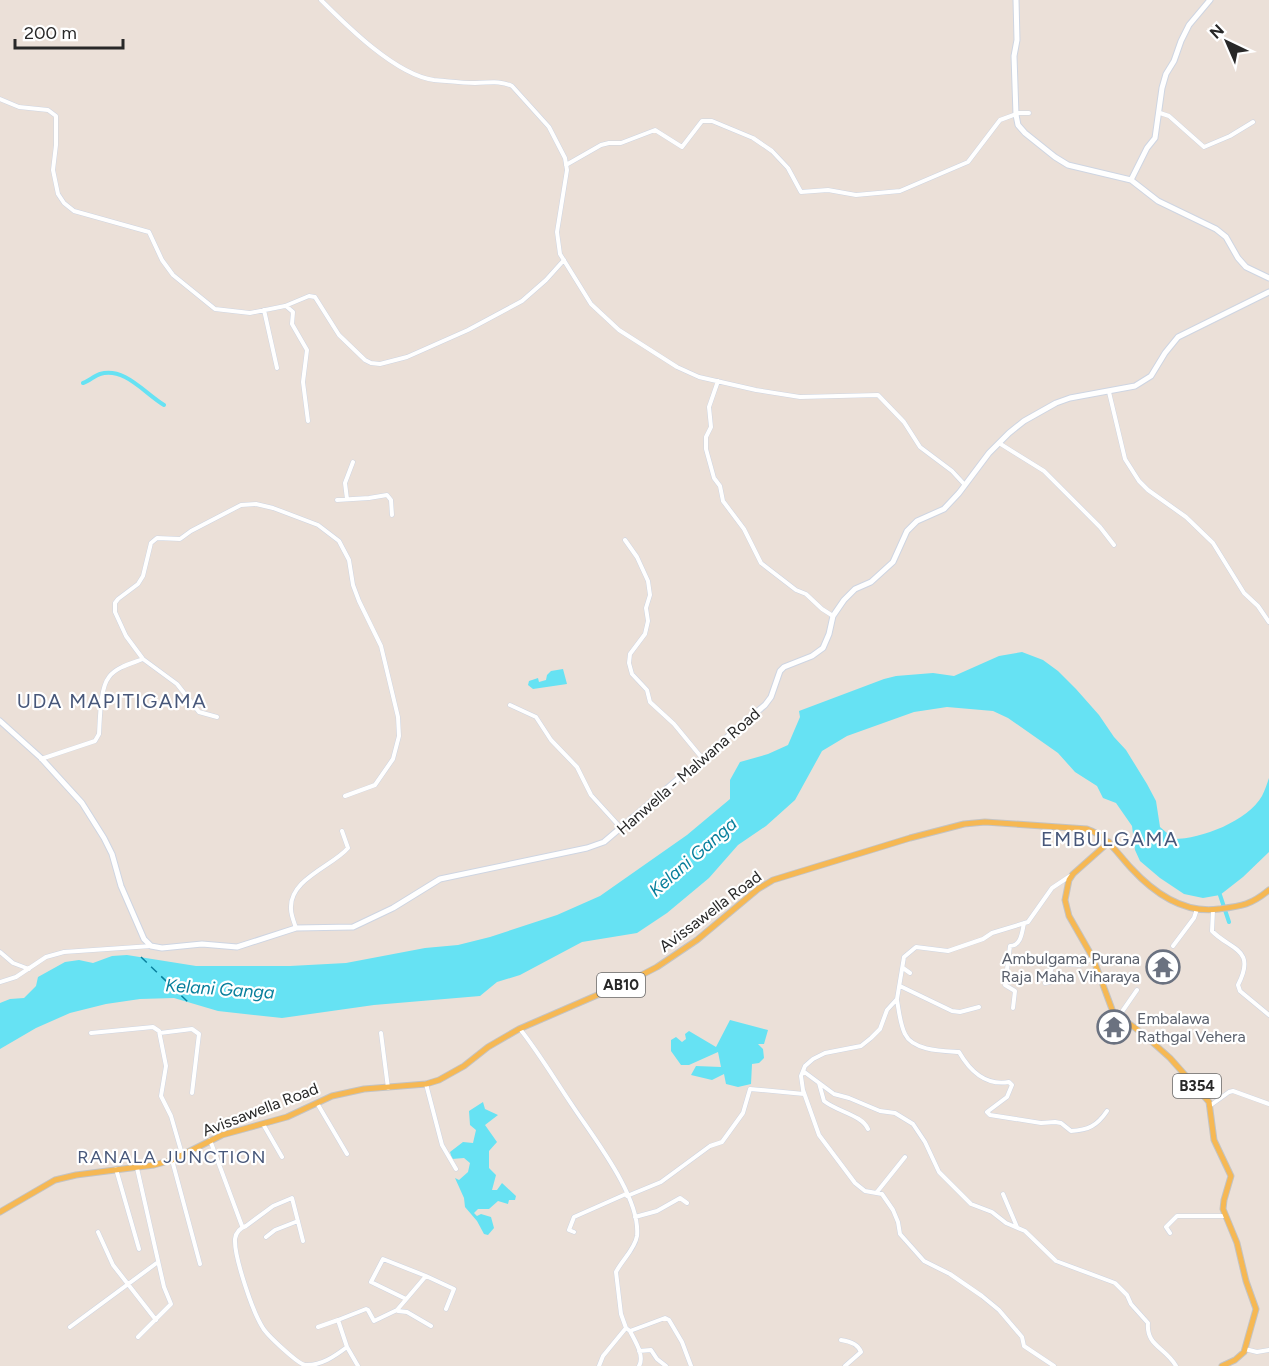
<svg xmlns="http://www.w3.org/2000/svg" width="1269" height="1366" viewBox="0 0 1269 1366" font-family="Figtree,sans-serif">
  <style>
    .water { fill: #66e2f3 }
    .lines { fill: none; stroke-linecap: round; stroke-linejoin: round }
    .canal { stroke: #66e2f3; stroke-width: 4 }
    .ferry { stroke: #087f9c; stroke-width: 1.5; stroke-dasharray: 8 6; stroke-linecap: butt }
    .street-casing { stroke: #ced5e2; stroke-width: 5 }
    .secondary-casing { stroke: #ced5e2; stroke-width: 7 }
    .primary-casing { stroke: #c3c3c3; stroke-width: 7 }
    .street { stroke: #fff; stroke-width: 4 }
    .secondary { stroke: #fff; stroke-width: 5 }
    .primary { stroke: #f6b853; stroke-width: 5 }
    .labels { text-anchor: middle; stroke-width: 4.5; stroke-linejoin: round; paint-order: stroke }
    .shield { fill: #fff; stroke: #686868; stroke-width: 1.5 }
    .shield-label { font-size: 15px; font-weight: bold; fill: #282828 }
    .street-label { font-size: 16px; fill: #282828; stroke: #fff }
    .worship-label { font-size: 16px; fill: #5b616d; stroke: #fff; text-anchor: end }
    .water-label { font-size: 18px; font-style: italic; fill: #087f9c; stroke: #fff }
    .neighbourhood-label { font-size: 18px; letter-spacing: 1.5px; fill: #47577a; stroke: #fff }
    .quarter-label { font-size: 20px; letter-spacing: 1.5px; fill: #47577a; stroke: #fff }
  </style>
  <rect width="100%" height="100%" fill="#ebe0d8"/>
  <!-- water -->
  <path class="water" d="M1022,652L1043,660L1058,671L1076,689L1099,715L1114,737L1126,750L1147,784L1156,801L1160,827L1174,839C1201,839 1248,821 1262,796C1265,790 1267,784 1269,778V852L1243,877L1220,895L1203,898L1184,894L1160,878L1140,861L1135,850L1132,826L1116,803L1103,798L1097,786L1075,772L1058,753L1008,718L993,711L947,707L914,712L847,736L822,751L795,800L766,826L738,845L709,878L667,913L637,933L582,942L520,975L497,982L480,996L374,1005L282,1018L218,1011L174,998L140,999L106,1004L70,1013L36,1028L0,1049V1003L10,999L24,998L36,986L38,977L65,962L79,960L93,963L112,956L127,955L196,966H290L346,963L425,948L458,945L490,937L557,915L600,896L687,835L730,799V780L740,762L768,754L788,745L800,717L799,711L884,679L896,676L933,673L954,676L999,656Z
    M563,669L567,684L533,689L528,685L529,681L538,678L539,682L546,680L547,675L551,671Z
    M730,1020L768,1030L764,1044H758L763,1049L764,1058L759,1063L752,1064L751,1084L738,1087L726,1084L724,1074L712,1080L691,1075L696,1066L721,1067L718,1052L689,1065H681L671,1051V1040L676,1037L682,1042L686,1039L685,1034L689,1031L716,1047Z
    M483,1102L485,1109L498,1115L485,1125L497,1142L489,1151V1168L496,1175L492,1190H497L502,1183L516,1196L515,1200H509L508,1204L498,1201L489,1209H478L474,1213L477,1216L481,1214L491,1217L494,1228L488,1235L484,1234L477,1221L465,1207L464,1198L455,1178L459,1180L468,1172L470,1163L464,1158L452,1159L450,1152L463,1142L473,1143L476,1130L470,1125L469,1111Z"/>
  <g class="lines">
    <!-- canal -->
    <path class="canal" d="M83,383C89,381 94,376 100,374C125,367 144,393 164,405
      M1220,895L1229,922"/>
    <!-- ferry -->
    <path class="ferry" d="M141,957L189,1003"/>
    <defs>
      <path id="street" d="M321,0C347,26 396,75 434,80C447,81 462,83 475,83C489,83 499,80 512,86L549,127L565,158L567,170L557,232L560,254L591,304L619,330L677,367L699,377L756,390L800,397L878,395L904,422L920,447L952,471L964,484
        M0,99L19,107L48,110L56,116V145L53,170L58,194L64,203L74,211L149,232L162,260L173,275L215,309L250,313L285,306L309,296L315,297L339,335L365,360L371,363L380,364L407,357L468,330L522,301L546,280L564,260
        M1160,113L1169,116L1204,147L1230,136L1253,122
        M566,165L601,145L609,143H621L655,130L682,147L702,121H712L753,138L772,151L788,168L801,192L828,190L856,195L900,191L968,162L1000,120L1019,113H1029
        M286,306L293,312L292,324L307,350L303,382L308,421
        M264,310L277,368
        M718,381L709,407L711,427L706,437V449L714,478L720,486L723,501L744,529L761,563L796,590L806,594L822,609L833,616
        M1109,392L1125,459L1139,481L1148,490L1186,517L1213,543L1244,593L1258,606L1269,622
        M999,443L1044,471L1100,527L1114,545
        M347,499L345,483L353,462
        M337,500L369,498L387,495L391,500L392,515
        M625,540L637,557L648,581L650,595L646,608L648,621L645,634L630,654L629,663L632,674L647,690L650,702L674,724L702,758
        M510,705L536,717L551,740L577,767L591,795L621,828
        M217,717L199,712L177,684L143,659L126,636L115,612V603L118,599L138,584L143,576L151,543L157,538L180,539L191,531L241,505L256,504L273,508L318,525L339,541L349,560L353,585L359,601L381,646L398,717L399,736L393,759L375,785L345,796
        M41,759L95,741L99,734C100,719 100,688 109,677C116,667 133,663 143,659
        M1213,910L1212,931C1230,950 1257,948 1238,985L1240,991L1269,1015
        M296,928C294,922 291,915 291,909C289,879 333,866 348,848L342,831
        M1173,946L1194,918L1197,909
        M0,952L13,963L29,969
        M903,968L910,973
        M0,982L16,977L46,957L64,952L151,946
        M1045,983L1050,982L1051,969L1057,963L1080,965L1093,958
        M900,986L952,1011L960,1012L979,1007
        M897,1000C899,1011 900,1024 905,1034C913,1051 944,1051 959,1052C970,1071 985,1086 1009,1082L1012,1085L1007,1097L987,1112L990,1115L1041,1123L1055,1122L1061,1123L1071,1131C1088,1130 1097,1126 1107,1111
        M1013,1008L1015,991L1005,985L1010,946C1021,946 1022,933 1024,923
        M1119,1016L1137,990
        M520,1029C539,1053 555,1080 572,1105C593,1137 641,1197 637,1236C635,1249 622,1260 616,1272L621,1314L626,1328L603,1356L599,1366
        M91,1033L153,1027L159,1031L166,1066L161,1096L171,1116L182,1154
        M160,1033L192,1029L199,1034L192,1093
        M381,1033L388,1088
        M803,1071L834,1094L849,1098L880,1111L895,1113L913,1124L925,1142L939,1172L971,1204L992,1212L1006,1223L1025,1231L1056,1261L1115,1283L1127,1295L1131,1304L1148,1323C1146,1346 1165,1347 1176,1366
        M819,1083L824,1101C838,1112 862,1115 868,1129
        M426,1084L442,1145L456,1169
        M317,1103L347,1154
        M1211,1105L1229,1092L1233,1091L1269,1104
        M263,1124L282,1157
        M210,1140L242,1226
        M172,1160L200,1264
        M137,1168L164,1287L171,1304L138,1337
        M116,1169L139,1249
        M877,1192L905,1157
        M1003,1194L1017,1227
        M627,1196L661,1182L710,1146L722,1142L743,1113L750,1089L804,1094
        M635,1217L657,1211L680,1198L687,1203
        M98,1232L113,1265L156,1320
        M574,1232L569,1230L574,1217L626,1194
        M1170,1233L1166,1227L1177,1216H1226
        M266,1237L275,1230L298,1221
        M303,1241L292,1198L273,1206L246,1226C240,1228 236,1232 235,1239C234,1257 253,1313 263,1328C267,1335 298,1364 305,1365C321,1366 335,1356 347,1347L338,1320L366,1309L368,1310L374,1321L397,1310L426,1276L383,1259L371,1282L406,1299
        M426,1276L454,1289L446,1309
        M398,1311L407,1312L431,1326
        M70,1327L158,1262
        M318,1327L338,1320
        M626,1328L630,1331L665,1318L669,1320L682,1342L691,1366
        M630,1331C635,1341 645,1356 639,1366
        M841,1340C849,1341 858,1344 861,1352L845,1366
        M347,1347L358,1366
        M1245,1349L1257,1352L1269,1350
        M639,1351L651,1350L657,1359L666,1366
        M1054,1366L1024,1346L1022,1337L999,1310L982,1296L950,1274L924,1261L900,1234L898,1222L893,1210L882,1194L865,1191L855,1183L819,1135L803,1090L801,1076L805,1066L813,1059L825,1053L861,1046L871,1038L880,1029L887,1010L897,999L904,957L916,947L948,951L983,939L992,933L1028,922L1052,888L1070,876"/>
      <path id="secondary" d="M1016,0L1017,40L1014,56L1016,115L1018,125L1025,133L1055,157L1068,165L1131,180L1158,201L1216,229L1226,237L1238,258L1246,267L1269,278
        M1131,180L1147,148L1155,138L1162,88L1166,74L1174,61L1181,41L1189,25L1210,0
        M0,721L41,758L82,803L104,838L112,854L121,886L144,939L151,946L162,948L202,944L237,947L296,928L353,927L393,908L440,879L587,848L604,842L765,705L771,697L780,671L784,667L812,656L823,648L829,634L833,616L844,600L855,589L871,582L893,562L907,531L917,521L944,509L959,493L989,453L1009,433L1024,421L1056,403L1070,398L1135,386L1151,376L1165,353L1178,337L1269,292"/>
      <path id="primary" d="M1109,842L1073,874L1069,880L1065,900L1069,916L1093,958L1113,1012L1142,1033L1170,1058L1209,1102L1214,1140L1231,1176L1224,1200L1223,1209L1237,1243L1246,1281L1256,1309L1244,1352L1235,1360L1222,1366
        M0,1212L55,1180L76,1175L154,1165L172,1160L222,1135L287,1117L332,1096L364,1089L426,1084L439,1080L464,1066L488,1047L519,1029L632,980L657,967L697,940L758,889L773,880L910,838L964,824L985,822L1087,829C1107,836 1117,853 1131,868C1154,893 1184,914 1219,909C1242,906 1251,905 1269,890"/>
    </defs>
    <!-- street casing -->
    <use href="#street" class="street-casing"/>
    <!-- secondary casing -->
    <use href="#secondary" class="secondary-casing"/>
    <!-- primary casing -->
    <use href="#primary" class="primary-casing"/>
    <!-- street -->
    <use href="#street" class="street"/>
    <!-- secondary -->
    <use href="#secondary" class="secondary"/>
    <!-- primary -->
    <use href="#primary" class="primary"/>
  </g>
  <!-- icons -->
  <defs>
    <symbol id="temple-ring" viewBox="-11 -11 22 22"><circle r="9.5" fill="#fff" stroke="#6b7280" stroke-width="1.5"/><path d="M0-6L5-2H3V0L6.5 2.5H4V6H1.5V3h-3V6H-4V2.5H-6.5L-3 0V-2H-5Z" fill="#6b7280"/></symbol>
  </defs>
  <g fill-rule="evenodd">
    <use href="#temple-ring" x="1144" y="948" width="38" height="38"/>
    <use href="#temple-ring" x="1095" y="1008" width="38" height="38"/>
  </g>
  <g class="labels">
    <!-- shield labels -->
    <g class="shield">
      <rect x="597" y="973" width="48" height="24" rx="4.5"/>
      <rect x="1173" y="1074" width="48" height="24" rx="4.5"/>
    </g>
    <g class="shield-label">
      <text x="621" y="990">AB10</text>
      <text x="1197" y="1091">B354</text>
    </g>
    <!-- street labels -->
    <g class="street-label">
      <text transform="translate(688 771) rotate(-41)" y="6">Hanwella - Malwana Road</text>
      <text transform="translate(710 911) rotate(-37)" y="6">Avissawella Road</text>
      <text transform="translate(260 1109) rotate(-21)" y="6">Avissawella Road</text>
    </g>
    <!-- worship labels -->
    <g class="worship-label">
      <text x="1140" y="964">Ambulgama Purana<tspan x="1140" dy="18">Raja Maha Viharaya</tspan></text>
      <text x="1137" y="1024" text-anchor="start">Embalawa<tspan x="1137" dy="18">Rathgal Vehera</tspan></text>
    </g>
    <!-- water labels -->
    <g class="water-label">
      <text transform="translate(693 857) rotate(-41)" y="6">Kelani Ganga</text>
      <text transform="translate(220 989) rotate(4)" y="6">Kelani Ganga</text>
    </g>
    <!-- neighbourhood labels -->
    <g class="neighbourhood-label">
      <text x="172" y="1163">RANALA JUNCTION</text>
    </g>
    <!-- quarter labels -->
    <g class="quarter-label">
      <text x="112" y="708">UDA MAPITIGAMA</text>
      <text x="1110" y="846">EMBULGAMA</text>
    </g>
  </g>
  <!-- north arrow -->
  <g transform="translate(1227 42) rotate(316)" stroke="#ffffff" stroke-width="4.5" paint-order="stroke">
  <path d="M0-4.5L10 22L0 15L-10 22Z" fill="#282828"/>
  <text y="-9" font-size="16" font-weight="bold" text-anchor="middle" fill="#282828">N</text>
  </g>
  <!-- scale -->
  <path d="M15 39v9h108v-9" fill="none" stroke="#282828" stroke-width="3"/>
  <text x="24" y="39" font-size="18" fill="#282828" stroke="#ffffff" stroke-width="4.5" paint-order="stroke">200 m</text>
</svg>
